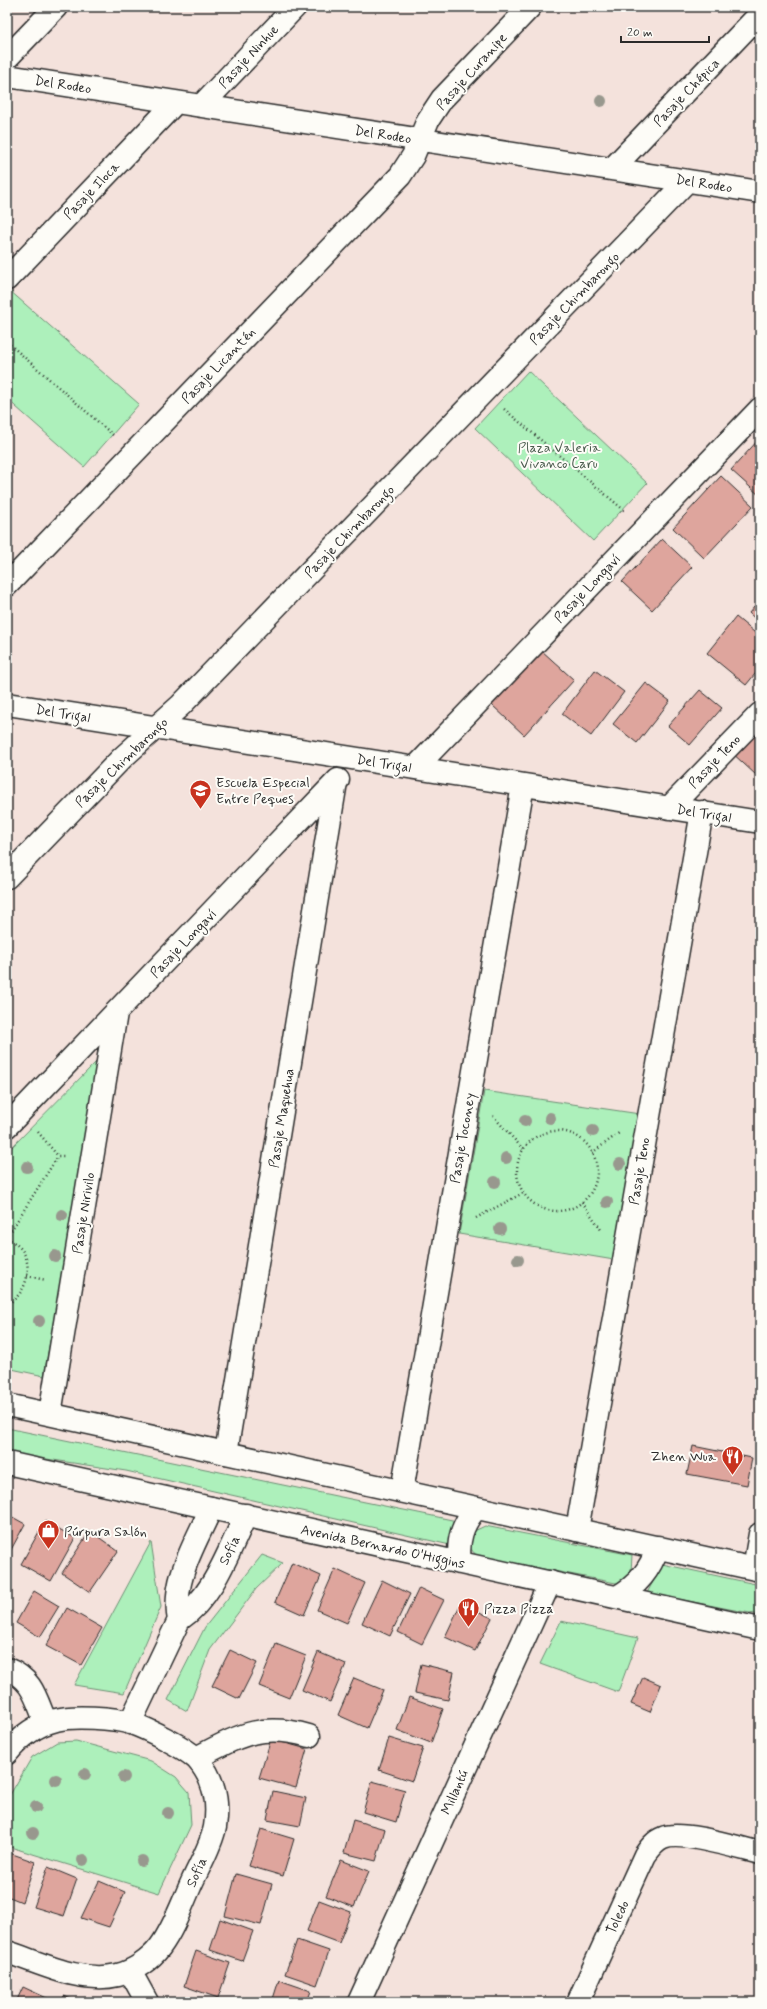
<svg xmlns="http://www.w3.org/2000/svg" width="767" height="2009" viewBox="0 0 767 2009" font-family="Mynerve,sans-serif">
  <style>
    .green { fill: #adf0bb; stroke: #6c8e73 }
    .building { fill: #dea59d; stroke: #2b2b2b }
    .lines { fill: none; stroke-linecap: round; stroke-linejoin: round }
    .street-casing { stroke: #2b2b2b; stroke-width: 25 }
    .secondary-casing { stroke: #2b2b2b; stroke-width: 25 }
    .path { stroke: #2b2b2b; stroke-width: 2.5; stroke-dasharray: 1 3; stroke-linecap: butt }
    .street { stroke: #fdfcf7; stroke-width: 22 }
    .secondary { stroke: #fdfcf7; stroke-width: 22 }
    .tree { fill: #98988e }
    .labels { text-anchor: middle; stroke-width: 4; stroke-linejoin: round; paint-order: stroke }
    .street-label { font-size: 14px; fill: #2b2b2b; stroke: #fdfcf7 }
    .park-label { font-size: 14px; fill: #4c5c4f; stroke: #fdfcf7 }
    .poi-label { font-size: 14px; fill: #2b2b2b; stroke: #fdfcf7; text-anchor: start }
  </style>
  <rect width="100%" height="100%" fill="#f4e2dc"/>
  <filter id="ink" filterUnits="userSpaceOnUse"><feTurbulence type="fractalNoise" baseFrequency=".025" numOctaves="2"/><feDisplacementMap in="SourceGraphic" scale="8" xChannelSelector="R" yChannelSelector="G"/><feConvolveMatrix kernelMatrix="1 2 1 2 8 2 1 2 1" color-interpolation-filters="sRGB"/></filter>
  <g filter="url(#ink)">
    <!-- green -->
    <path class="green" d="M9,290L139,404L84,467L7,399V293Z
      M528,371L647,483L593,541L475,428Z
      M99,1059L44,1376L7,1368V1152Z
      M484,1091L640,1114L620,1261L459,1234Z
      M7,1428L457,1521L450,1545L126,1471L7,1453Z
      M485,1526L632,1555L631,1572L626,1585L477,1556L469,1547L472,1532Z
      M151,1542L161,1607L124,1693L74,1685Z
      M262,1555L283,1563L256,1589L210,1650L187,1711L168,1700L205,1627Z
      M662,1564L760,1585V1615L647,1593Z
      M561,1621L638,1638L618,1692L540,1664Z
      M76,1741L151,1761L176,1777L189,1792L191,1825L159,1893L7,1846V1800L32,1757L57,1742Z"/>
    <!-- building -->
    <path class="building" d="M760,438V496L731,470Z
      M721,476L753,506L704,558L673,528Z
      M662,539L692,567L652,610L622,582Z
      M760,600V623L749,613Z
      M736,617L760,637V668L746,685L707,653Z
      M541,650L574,680L524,735L492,705Z
      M595,670L624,692L591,736L562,714Z
      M646,683L670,701L637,743L613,724Z
      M700,690L722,708L690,745L668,726Z
      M752,727L760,734V771L756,775L730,751Z
      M693,1446L752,1458L747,1485L687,1474Z
      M7,1514L25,1524L7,1557Z
      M45,1521L75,1538L51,1581L21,1564Z
      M90,1531L118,1551L90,1592L62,1573Z
      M292,1563L321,1576L304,1615L275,1602Z
      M335,1569L365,1583L347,1623L317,1610Z
      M382,1580L410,1594L390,1636L362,1623Z
      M419,1588L444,1600L422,1644L398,1632Z
      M34,1591L59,1606L40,1637L16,1623Z
      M461,1603L492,1618L475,1651L445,1637Z
      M67,1608L102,1628L81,1665L46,1646Z
      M276,1644L306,1656L289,1698L259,1686Z
      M230,1650L257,1663L239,1699L212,1686Z
      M318,1652L346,1664L330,1702L302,1690Z
      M421,1664L454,1672L448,1700L415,1693Z
      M643,1677L661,1685L650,1712L631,1704Z
      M354,1678L383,1690L367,1728L338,1715Z
      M409,1697L443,1709L431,1743L397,1730Z
      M389,1738L423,1748L412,1781L379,1770Z
      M271,1739L307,1749L296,1788L259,1778Z
      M372,1781L405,1790L396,1822L363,1812Z
      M273,1791L306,1798L300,1826L267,1820Z
      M353,1820L385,1829L376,1861L344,1853Z
      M261,1829L294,1839L283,1876L249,1866Z
      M7,1852L35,1862L22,1902L7,1896Z
      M341,1860L369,1871L354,1907L326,1896Z
      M48,1867L77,1879L64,1916L34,1907Z
      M236,1874L272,1884L261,1925L225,1916Z
      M99,1881L125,1892L109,1927L81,1918Z
      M319,1900L351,1912L339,1943L307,1931Z
      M220,1919L253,1931L242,1961L210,1950Z
      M297,1940L329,1951L317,1985L285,1974Z
      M196,1951L230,1963L218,1998L184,1986Z
      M279,1980L311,1991L307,2002H272Z
      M23,1987L49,1999L48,2002H16Z
      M64,1996L78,2002H61Z"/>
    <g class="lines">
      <defs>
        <path id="street" d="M7,58L56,7
          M7,76L760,192
          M201,106L295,7
          M612,169L760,14
          M7,279L176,102
          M7,585L400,176L413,156L428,120L442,99L530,7
          M7,704L760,822
          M415,768L760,409
          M669,808L760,714
          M7,877L122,758L181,705L687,181
          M7,1126L338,780
          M50,1414L116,1013
          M226,1453L336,782
          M402,1491L523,785
          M577,1530L702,812
          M754,1568L760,1534
          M179,1620C171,1580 196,1543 211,1508
          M7,1669C33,1679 36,1699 46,1723
          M130,1723L179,1620C214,1596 228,1552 246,1515
          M7,1753C20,1737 35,1725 56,1720C73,1715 114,1718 131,1723C148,1729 184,1747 197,1759C204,1767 210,1777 213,1788C217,1800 217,1814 215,1827C211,1846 200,1864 192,1882C182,1904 174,1928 160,1947C150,1960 134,1971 118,1975C81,1984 41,1963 7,1952
          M196,1758C239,1736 260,1722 309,1736
          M130,1971L147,2002
          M359,2002L550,1582
          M578,2002L645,1855C650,1848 655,1841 663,1838C681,1830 739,1848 760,1853"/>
        <path id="secondary" d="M7,1405L760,1570
          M7,1463L760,1629
          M460,1563C457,1540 462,1525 476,1508
          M617,1597C638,1585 650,1570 658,1547"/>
      </defs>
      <!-- street casing -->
      <use href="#street" class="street-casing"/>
      <!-- secondary casing -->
      <use href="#secondary" class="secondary-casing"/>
      <!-- path -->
      <path class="path" d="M7,342L113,435
        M504,409L625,511
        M493,1116L523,1149
        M517 1171a40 40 0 1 1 80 0a40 40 0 1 1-80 0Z
        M38,1132L58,1156
        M592,1153L619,1133
        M582,1202L602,1231
        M476,1218L523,1193
        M7,1237L58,1156H65
        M7,1238C12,1241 18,1245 22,1250C34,1268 26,1295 7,1304
        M27,1276L46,1280"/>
      <!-- street -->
      <use href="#street" class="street"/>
      <!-- secondary -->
      <use href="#secondary" class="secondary"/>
    </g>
    <!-- trees -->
    <g class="tree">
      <circle cx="601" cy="101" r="6"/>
      <circle cx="550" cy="1118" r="6"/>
      <circle cx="525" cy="1121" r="6"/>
      <circle cx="593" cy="1131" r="6"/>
      <circle cx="506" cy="1158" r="6"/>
      <circle cx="620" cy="1164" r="6"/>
      <circle cx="27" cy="1167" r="6"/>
      <circle cx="495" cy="1182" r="6"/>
      <circle cx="607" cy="1202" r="6"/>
      <circle cx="62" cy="1215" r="6"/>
      <circle cx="500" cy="1229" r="6"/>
      <circle cx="55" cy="1256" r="6"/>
      <circle cx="518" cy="1260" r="6"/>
      <circle cx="39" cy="1321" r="6"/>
      <circle cx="85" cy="1774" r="6"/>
      <circle cx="124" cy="1777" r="6"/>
      <circle cx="56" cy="1780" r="6"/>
      <circle cx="36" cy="1807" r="6"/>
      <circle cx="168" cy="1813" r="6"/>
      <circle cx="33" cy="1833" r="6"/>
      <circle cx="83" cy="1860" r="6"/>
      <circle cx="142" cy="1861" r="6"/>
    </g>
  </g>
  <!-- icons -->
  <defs>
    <symbol id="school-pin" viewBox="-11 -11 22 30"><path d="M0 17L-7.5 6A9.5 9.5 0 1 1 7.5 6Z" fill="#c8321e" stroke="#fdfcf7"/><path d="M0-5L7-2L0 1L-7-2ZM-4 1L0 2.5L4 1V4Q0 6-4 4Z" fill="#fff"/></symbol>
    <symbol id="restaurant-pin" viewBox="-11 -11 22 30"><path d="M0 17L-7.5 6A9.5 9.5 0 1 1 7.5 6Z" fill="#c8321e" stroke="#fdfcf7"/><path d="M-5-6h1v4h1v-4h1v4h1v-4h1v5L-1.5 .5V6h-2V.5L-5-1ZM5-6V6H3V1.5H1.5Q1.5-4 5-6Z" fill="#fff"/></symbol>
    <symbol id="shop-pin" viewBox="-11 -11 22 30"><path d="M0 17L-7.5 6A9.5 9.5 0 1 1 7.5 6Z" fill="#c8321e" stroke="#fdfcf7"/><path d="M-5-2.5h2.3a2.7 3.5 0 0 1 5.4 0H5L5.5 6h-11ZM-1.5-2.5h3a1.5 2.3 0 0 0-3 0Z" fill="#fff"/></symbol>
  </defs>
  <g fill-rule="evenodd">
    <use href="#school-pin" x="188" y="778" width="25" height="34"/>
    <use href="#restaurant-pin" x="720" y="1444" width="25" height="34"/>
    <use href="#shop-pin" x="36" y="1518" width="25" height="34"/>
    <use href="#restaurant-pin" x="456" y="1596" width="25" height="34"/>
  </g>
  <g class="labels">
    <!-- street labels -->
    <g class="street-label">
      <text transform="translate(248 56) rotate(-47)" y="5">Pasaje Ninhue</text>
      <text transform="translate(471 71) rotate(-48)" y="5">Pasaje Curanipe</text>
      <text transform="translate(63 84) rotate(9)" y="5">Del Rodeo</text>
      <text transform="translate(686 92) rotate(-46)" y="5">Pasaje Chépica</text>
      <text transform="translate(383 134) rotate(9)" y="5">Del Rodeo</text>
      <text transform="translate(704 183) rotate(9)" y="5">Del Rodeo</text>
      <text transform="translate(91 190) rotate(-46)" y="5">Pasaje Iloca</text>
      <text transform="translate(574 298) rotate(-46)" y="5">Pasaje Chimbarongo</text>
      <text transform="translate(218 365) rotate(-46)" y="5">Pasaje Licantén</text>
      <text transform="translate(349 531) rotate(-46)" y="5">Pasaje Chimbarongo</text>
      <text transform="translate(587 588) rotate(-46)" y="5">Pasaje Longaví</text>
      <text transform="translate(63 713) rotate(9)" y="5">Del Trigal</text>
      <text transform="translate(714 761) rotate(-46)" y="5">Pasaje Teno</text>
      <text transform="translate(121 762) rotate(-44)" y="5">Pasaje Chimbarongo</text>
      <text transform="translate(384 763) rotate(9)" y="5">Del Trigal</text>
      <text transform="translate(704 813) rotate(9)" y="5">Del Trigal</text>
      <text transform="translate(183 943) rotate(-46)" y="5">Pasaje Longaví</text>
      <text transform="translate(281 1118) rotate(-81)" y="5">Pasaje Maquehua</text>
      <text transform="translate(462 1138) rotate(-80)" y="5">Pasaje Toconey</text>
      <text transform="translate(639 1171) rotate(-80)" y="5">Pasaje Teno</text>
      <text transform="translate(83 1213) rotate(-81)" y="5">Pasaje Nirivilo</text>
      <text transform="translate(383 1546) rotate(12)" y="5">Avenida Bernardo O'Higgins</text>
      <text transform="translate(229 1550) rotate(-64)" y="5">Sofía</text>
      <text transform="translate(454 1792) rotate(-66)" y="5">Millantú</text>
      <text transform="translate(196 1872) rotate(-66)" y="5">Sofía</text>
      <text transform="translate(617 1917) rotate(-65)" y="5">Toledo</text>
    </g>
    <!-- park labels -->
    <g class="park-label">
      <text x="559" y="452">Plaza Valeria<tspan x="559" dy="16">Vivanco Caru</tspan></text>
    </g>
    <!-- poi labels -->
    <g class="poi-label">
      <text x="216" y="787">Escuela Especial<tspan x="216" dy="16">Entre Peques</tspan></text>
      <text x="716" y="1461" text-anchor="end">Zhen Wua</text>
      <text x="64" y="1536">Púrpura Salón</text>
      <text x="484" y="1613">Pizza Pizza</text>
    </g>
  </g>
  <!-- margin -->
  <rect width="767" height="2009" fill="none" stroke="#fdfcf7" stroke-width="24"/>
  <rect x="12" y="12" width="743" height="1985" fill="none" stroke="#2b2b2b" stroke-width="1.5" filter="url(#ink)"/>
  <!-- scale -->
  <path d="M621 36v6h88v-6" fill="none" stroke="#2b2b2b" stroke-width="2"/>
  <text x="627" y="36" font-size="12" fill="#2b2b2b" stroke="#fdfcf7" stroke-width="3" paint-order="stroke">20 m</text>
</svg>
